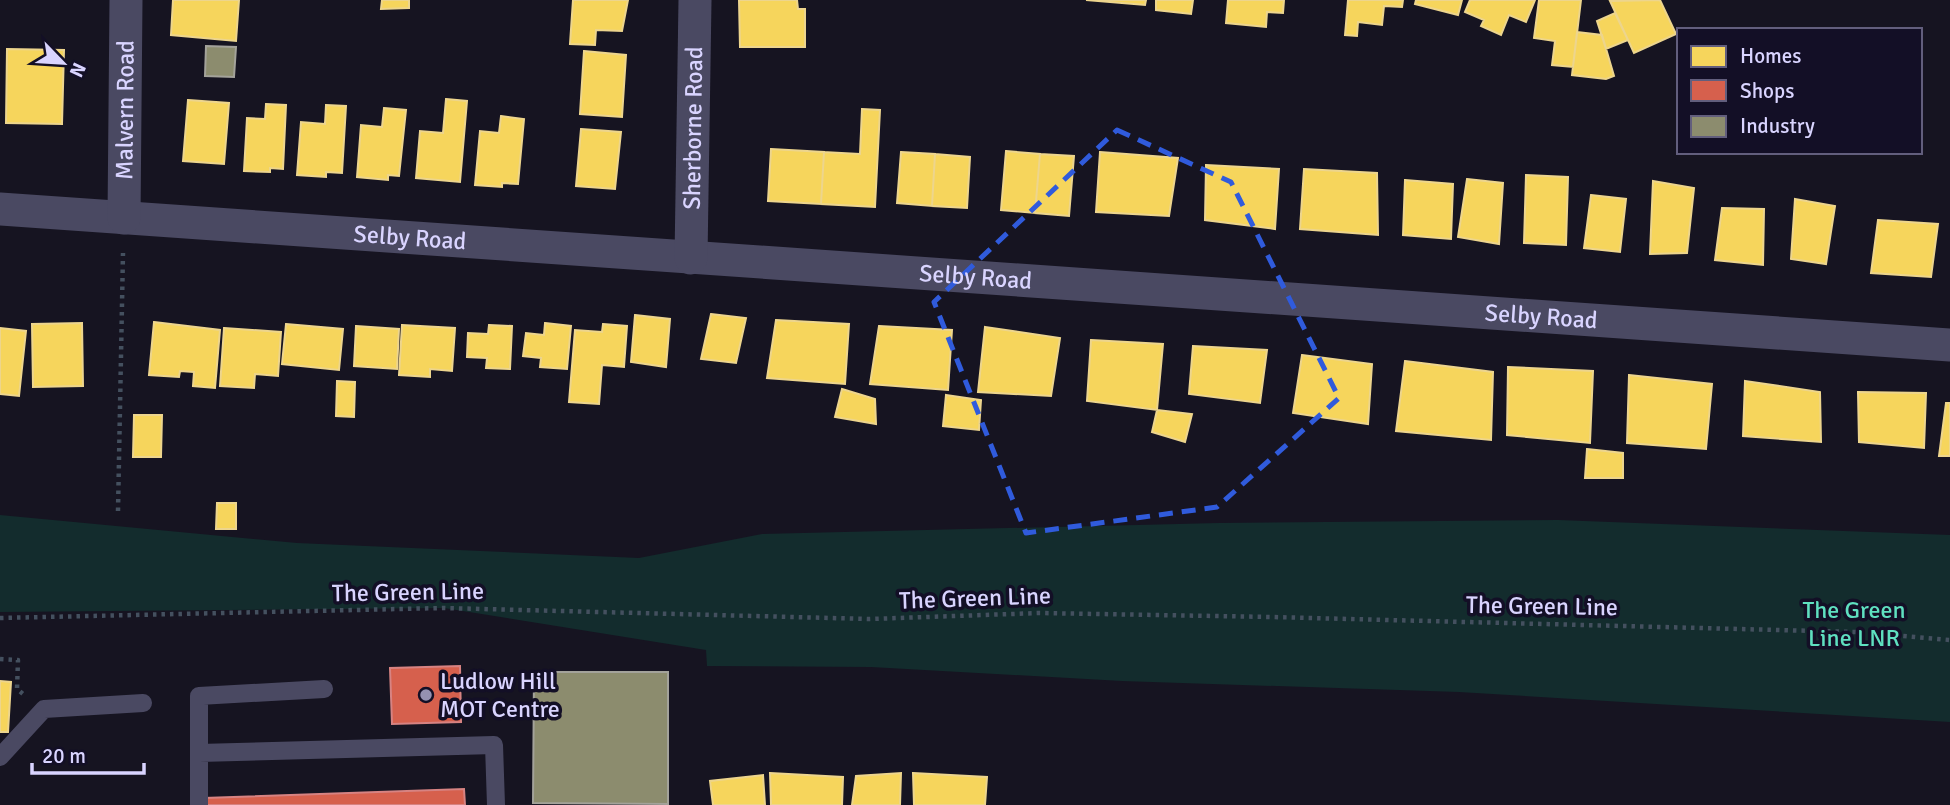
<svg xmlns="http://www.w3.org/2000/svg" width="1950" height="805" viewBox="0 0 1950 805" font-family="Signika,sans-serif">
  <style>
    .green { fill: #132c2d }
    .homes { fill: #f6d55c; stroke: #edd58d; stroke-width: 2 }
    .shops { fill: #d6604d; stroke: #d78382; stroke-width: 2 }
    .industry { fill: #8c8c6e; stroke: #a3a29a; stroke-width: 2 }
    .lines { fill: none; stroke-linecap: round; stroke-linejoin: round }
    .path { stroke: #44505f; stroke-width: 4.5; stroke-dasharray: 3.5 5; stroke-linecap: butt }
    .service { stroke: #4a4962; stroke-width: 18 }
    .minor { stroke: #4a4962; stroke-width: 33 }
    .marked { fill: none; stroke: #305bdc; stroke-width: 5; stroke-dasharray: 14 9; stroke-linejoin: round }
    .poi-dot { fill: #9591b1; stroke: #130f26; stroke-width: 2.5 }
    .labels { text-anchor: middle; stroke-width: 7; stroke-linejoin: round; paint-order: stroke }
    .street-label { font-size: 24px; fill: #d9d4ff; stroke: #130f26 }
    .park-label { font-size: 24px; fill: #5fe0c0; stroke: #130f26 }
    .poi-label { font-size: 24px; fill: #d9d4ff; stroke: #130f26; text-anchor: start }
  </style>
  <rect width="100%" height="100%" fill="#161421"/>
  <!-- green -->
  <path class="green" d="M0,515L297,543L639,558L762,534L1219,523L1558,520L1950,535V722L1459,692L1122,681L871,667L707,666L706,650L444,608L0,612Z"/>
  <!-- homes -->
  <path class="homes" d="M173,0H239L236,41L171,35Z
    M382,0H409V8L381,9Z
    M573,0H628L622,31L596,30L595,45L570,44Z
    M739,0H797L798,9H805V47H740Z
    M1086,0H1146L1145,5Z
    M1156,0H1193L1191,14L1156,10Z
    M1228,0H1284L1283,13L1267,12L1266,27L1226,23Z
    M1348,0H1403L1402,7L1384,6L1382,25L1358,22L1357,36L1345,35Z
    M1416,0H1462L1458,15L1415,4Z
    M1470,0H1535L1526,22L1509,15L1501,35L1481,26L1484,20L1465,12Z
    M1539,0H1581L1573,67L1552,65L1555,41L1534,38Z
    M1660,0L1676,34L1634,53L1610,1Z
    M1615,13L1628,40L1606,49L1597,21Z
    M1577,32L1602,35L1614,76L1606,79L1572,75Z
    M7,49L64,50L62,124L6,123Z
    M584,51L626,55L622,117L580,114Z
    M446,99L467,101L460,182L416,178L420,131L443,133Z
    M188,100L229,103L224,164L183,161Z
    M266,104L286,105L283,169L270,168V172L244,171L247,118L265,119Z
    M326,105L346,106L342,173L326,172V177L297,175L301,122L325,124Z
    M384,108L406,110L399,176L388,175V180L357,177L361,125L382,127Z
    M862,109L880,110L875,207L821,204L824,152L860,154Z
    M501,116L524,119L518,184L502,183V187L475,185L480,131L499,133Z
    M581,129L621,132L615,189L576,186Z
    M771,149L824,152L821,204L768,201Z
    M1006,151L1040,154L1035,213L1001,210Z
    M901,152L935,154L932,206L897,203Z
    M1100,152L1178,158L1169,216L1096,212Z
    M935,154L970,157L967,208L932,206Z
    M1040,154L1074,156L1069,216L1035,213Z
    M1206,165L1279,169L1275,229L1205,220Z
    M1304,169L1377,173L1378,235L1300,229Z
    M1526,175L1568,177L1566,245L1524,243Z
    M1467,179L1503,183L1499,244L1458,237Z
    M1405,180L1453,184L1451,239L1403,235Z
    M1653,181L1694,188L1687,253L1650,254Z
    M1591,195L1626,199L1620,252L1584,248Z
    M1795,199L1835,206L1826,264L1791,259Z
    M1722,208L1764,209L1763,265L1715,260Z
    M1878,220L1938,224L1931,277L1871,273Z
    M711,314L746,318L736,363L701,359Z
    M635,315L670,319L666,367L631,362Z
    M776,320L849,324L845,384L767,378Z
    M154,322L220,330L215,388L193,386L194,372L180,371L179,377L149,375Z
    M82,323L83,386L33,387L32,324Z
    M545,323L571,326L567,369L540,367L541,358L523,356L526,333L544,335Z
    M286,324L343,329L339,370L282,364Z
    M603,324L627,326L624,367L602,365L599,404L569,402L575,330L602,332Z
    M402,325L455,328L452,371L430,369V377L399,375Z
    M489,325L512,326L510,369L486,368L487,358L467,357L468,333L488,334Z
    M356,326L399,329L397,369L354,366Z
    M879,326L952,330L948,390L870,384Z
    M985,327L1060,338L1051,396L978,392Z
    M0,328L26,331L19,396L0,394Z
    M224,328L281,332L278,376L255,374L254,388L220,386Z
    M1091,340L1163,344L1157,410L1087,401Z
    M1193,346L1267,350L1260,403L1189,394Z
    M1302,355L1372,364L1368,424L1293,413Z
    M1405,361L1493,372L1491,440L1396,431Z
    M1508,367L1593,371L1590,443L1507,435Z
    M1629,375L1712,384L1706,449L1627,443Z
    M337,381L355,382L354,417L336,416Z
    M1745,381L1820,392L1821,442L1743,436Z
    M842,389L875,399L876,424L835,417Z
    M1858,392L1926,393L1924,448L1859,442Z
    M946,395L981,400L979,430L943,426Z
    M1946,403H1950V456H1939Z
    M1157,410L1192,414L1185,442L1152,432Z
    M134,415H162L161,457H133Z
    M1587,449L1623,453V478H1585Z
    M217,503H236V529H216Z
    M0,681L11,682L8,732H0Z
    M770,773L843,777L842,805H771Z
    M901,773L900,805H852L856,776Z
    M913,773L987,777L985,805H914Z
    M763,775L765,805H713L710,781Z"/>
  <!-- shops -->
  <path class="shops" d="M460,666L461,722L392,724L390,668Z
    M464,789L465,805H204V798Z"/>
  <!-- industry -->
  <path class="industry" d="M206,46L236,47L234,77L205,76Z
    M534,672H668V804L533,803Z"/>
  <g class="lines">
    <!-- path -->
    <path class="path" d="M118,511L123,253
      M0,618L444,608L870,619L1040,613L1272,617L1855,632L1950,640
      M0,659L18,660L17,689L23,694"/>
    <!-- service -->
    <path class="service" d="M199,753L494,745L496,805
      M0,757L44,709L143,703
      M199,805V696L324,689"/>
    <!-- minor -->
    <g class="minor">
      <path id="s1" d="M0,209L1950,345"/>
      <path id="s2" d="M124,218L126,0"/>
      <path id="s3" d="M691,258L695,0"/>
    </g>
  </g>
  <!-- marked area -->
  <path class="marked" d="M1117,130L1231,182L1339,398L1217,507L1026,533L934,302Z"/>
  <!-- markers -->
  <circle class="poi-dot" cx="426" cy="695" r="7"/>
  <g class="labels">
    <!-- street labels -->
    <g class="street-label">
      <text dy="8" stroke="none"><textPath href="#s2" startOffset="108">Malvern Road</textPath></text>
      <text dy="8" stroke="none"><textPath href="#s3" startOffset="130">Sherborne Road</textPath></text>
      <text dy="8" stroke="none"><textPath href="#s1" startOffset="411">Selby Road</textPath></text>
      <text dy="8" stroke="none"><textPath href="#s1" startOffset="978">Selby Road</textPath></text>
      <text dy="8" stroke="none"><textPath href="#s1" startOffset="1545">Selby Road</textPath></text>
      <text transform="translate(408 592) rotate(-1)" y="8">The Green Line</text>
      <text transform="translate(975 598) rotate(-2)" y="8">The Green Line</text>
      <text transform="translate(1542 606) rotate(1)" y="8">The Green Line</text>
    </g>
    <!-- park labels -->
    <g class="park-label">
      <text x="1854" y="618">The Green<tspan x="1854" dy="28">Line LNR</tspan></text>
    </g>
    <!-- poi labels -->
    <g class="poi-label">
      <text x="440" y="689">Ludlow Hill<tspan x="440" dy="28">MOT Centre</tspan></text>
    </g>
  </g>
  <!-- legend -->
  <rect x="1677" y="28" width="245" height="126" fill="#130f26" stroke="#625e7d" stroke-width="2"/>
  <rect x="1691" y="46" width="35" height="21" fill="#f6d55c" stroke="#625e7d" stroke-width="2"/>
  <text x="1740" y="63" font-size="21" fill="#d9d4ff">Homes</text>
  <rect x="1691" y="80" width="35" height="21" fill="#d6604d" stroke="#625e7d" stroke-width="2"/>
  <text x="1740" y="98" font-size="21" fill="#d9d4ff">Shops</text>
  <rect x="1691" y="116" width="35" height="21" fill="#8c8c6e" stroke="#625e7d" stroke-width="2"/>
  <text x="1740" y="133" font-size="21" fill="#d9d4ff">Industry</text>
  <!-- north arrow -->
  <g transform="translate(63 63) rotate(115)" stroke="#130f26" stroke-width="5" paint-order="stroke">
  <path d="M0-5L12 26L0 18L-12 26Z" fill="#d9d4ff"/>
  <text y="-10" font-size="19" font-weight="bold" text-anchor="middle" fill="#d9d4ff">N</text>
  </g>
  <!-- scale -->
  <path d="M32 763v10h112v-10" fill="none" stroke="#d9d4ff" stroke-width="3.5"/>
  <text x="42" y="763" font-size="21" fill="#d9d4ff" stroke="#130f26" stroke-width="5" paint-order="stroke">20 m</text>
</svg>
